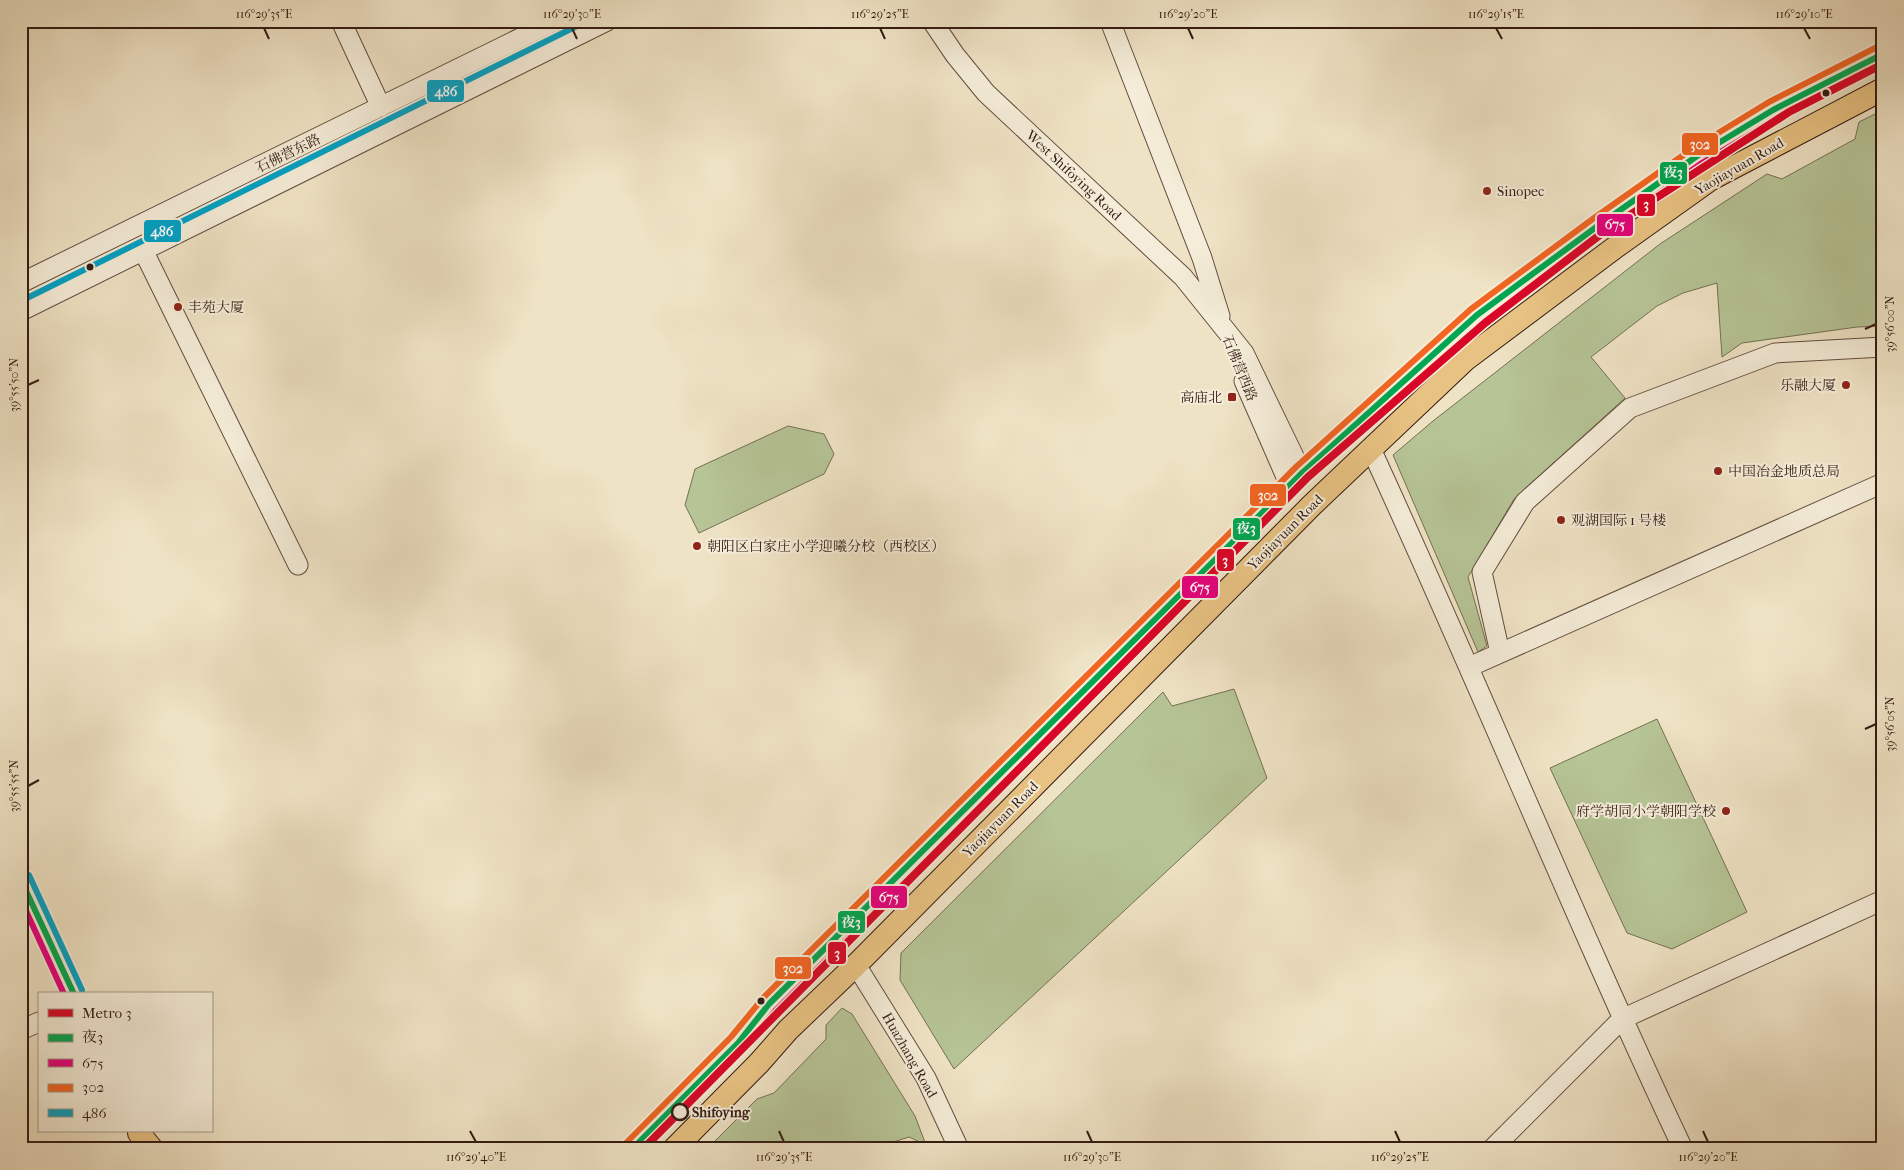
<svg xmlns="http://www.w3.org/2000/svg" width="1904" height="1170" viewBox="0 0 1904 1170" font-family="'IM FELL French Canon','Noto Serif SC',serif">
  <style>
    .green { fill: #b6c496; stroke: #747054 }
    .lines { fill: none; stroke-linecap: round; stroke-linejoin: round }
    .minor-casing { stroke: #624d40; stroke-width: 21 }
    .major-casing { stroke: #331b13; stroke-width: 24 }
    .minor { stroke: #f5edd9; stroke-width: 19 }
    .major { stroke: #e8c282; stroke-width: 22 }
    .bus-1-casing { stroke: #f5edd9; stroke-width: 10 }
    .bus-2-casing { stroke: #f5edd9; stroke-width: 10 }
    .bus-3-casing { stroke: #f5edd9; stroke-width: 10 }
    .bus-4-casing { stroke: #f5edd9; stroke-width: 10 }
    .bus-1 { stroke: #00a651; stroke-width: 6 }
    .bus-2 { stroke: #e5007d; stroke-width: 6 }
    .bus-3 { stroke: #f26522; stroke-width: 6 }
    .bus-4 { stroke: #03a2c5; stroke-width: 6 }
    .metro-1-casing { stroke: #f5edd9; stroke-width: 11 }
    .metro-1 { stroke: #d90627; stroke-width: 8 }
    .ticks { fill: none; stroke: #331b13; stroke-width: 2 }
    .bus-dot { fill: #331b13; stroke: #f5edd9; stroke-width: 2 }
    .poi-dot { fill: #8f2418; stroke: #f5edd9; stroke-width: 2 }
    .stop-dot { fill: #f5edd9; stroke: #331b13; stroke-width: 2.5 }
    .labels { text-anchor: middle; stroke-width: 4; stroke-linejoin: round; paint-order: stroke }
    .street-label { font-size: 14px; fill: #331b13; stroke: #f5edd9 }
    .poi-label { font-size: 14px; fill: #331b13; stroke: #f5edd9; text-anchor: start }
    .stop-label { font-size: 14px; font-weight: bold; fill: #331b13; stroke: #f5edd9; text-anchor: start }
    .line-badge { stroke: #f5edd9; stroke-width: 2 }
    .badge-label { font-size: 14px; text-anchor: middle; font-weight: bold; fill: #fff }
    .neatline { fill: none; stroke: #331b13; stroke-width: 2 }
    .ticks-label { font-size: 12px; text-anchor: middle; fill: #331b13 }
  </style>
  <rect width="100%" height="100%" fill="#efe3c5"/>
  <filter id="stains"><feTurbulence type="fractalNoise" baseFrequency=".004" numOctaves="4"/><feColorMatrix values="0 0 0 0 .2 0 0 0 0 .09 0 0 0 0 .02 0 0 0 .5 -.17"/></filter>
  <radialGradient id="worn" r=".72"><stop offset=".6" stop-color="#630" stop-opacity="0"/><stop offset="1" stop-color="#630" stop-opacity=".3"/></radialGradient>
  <!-- green -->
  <path class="green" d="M1883,110V326L1857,327L1742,343L1722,357L1717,283L1683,293L1657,306L1591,357L1625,398L1514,499L1468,577L1487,646L1478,652L1393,455L1433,421L1660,244L1767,174L1782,179L1855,139L1859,122Z
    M788,426L824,434L834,454L824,474L699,533L685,505L695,469Z
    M1234,689L1267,778L954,1069L900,980L901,953L1163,692L1172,706Z
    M1657,719L1747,912L1672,949L1627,933L1550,768Z
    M842,1008L852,1014L915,1116L926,1145L909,1137L887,1144L883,1149H707L757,1099L774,1093L826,1039V1025Z"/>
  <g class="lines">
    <defs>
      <path id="minor" d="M341,21L381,107
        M932,21L955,55L986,93L1183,277L1244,353L1302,473
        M1110,21L1202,258L1220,316
        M143,250L298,565
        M21,283L555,21
        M21,311L607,21
        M1244,381L1290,486
        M1371,449C1478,681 1574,918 1683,1149
        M1500,653L1482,572L1525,502L1630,408L1775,353L1883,347
        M1469,667L1883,483
        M21,879L74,994
        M856,965L926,1078L959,1149
        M21,1030L39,1022
        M1492,1149L1622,1019L1883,900"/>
      <path id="major" d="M139,1133L152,1149
        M632,1149L738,1043L769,1004L1302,473L1477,315L1599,225L1697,156L1773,110L1883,54
        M674,1149L759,1063L788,1030L856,965L1312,505L1465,360L1617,246L1711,179L1883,89"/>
    </defs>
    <!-- minor casing -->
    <use href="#minor" class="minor-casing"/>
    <!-- major casing -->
    <use href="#major" class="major-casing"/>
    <!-- minor -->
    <use href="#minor" class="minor"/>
    <!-- major -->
    <use href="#major" class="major"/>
    <defs>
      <path id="bus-1" d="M21,880L74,994
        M632,1149L738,1043L769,1004L1302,473L1477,315L1599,225L1697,156L1773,110L1883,54"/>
      <path id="bus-2" d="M21,900L64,994
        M645,1149L744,1049L776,1010L1308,479L1483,322L1604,232L1702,163L1777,118L1883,64"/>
      <path id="bus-3" d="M626,1143L731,1037L763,998L1296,467L1471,309L1594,218L1692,149L1769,102L1879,46"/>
      <path id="bus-4" d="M21,301L587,21
        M29,875L82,990"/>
    </defs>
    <!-- bus-1 casing -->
    <use href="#bus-1" class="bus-1-casing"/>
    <!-- bus-2 casing -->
    <use href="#bus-2" class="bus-2-casing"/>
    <!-- bus-3 casing -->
    <use href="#bus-3" class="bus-3-casing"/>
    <!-- bus-4 casing -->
    <use href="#bus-4" class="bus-4-casing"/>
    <!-- bus-1 -->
    <use href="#bus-1" class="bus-1"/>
    <!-- bus-2 -->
    <use href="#bus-2" class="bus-2"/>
    <!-- bus-3 -->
    <use href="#bus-3" class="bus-3"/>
    <!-- bus-4 -->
    <use href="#bus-4" class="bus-4"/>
    <defs>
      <path id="metro-1" d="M643,1149L1308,477L1485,323L1605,231L1789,112L1883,64"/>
    </defs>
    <!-- metro-1 casing -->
    <use href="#metro-1" class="metro-1-casing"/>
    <!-- metro-1 -->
    <use href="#metro-1" class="metro-1"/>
  </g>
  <!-- ticks -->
  <path class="ticks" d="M264,28L269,39M572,28L577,39M880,28L885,39M1188,28L1193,39M1496,28L1502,39M1804,28L1810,39M1865,329L1876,324M28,385L39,380M1865,729L1876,724M28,786L39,780M470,1131L476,1142M779,1131L784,1142M1087,1131L1092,1142M1395,1131L1400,1142M1703,1131L1708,1142"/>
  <!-- markers -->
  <g class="bus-dot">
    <circle cx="1826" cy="93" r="4.5"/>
    <circle cx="90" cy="267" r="4.5"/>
    <circle cx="761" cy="1001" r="4.5"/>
  </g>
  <g class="poi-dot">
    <circle cx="1487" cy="191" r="5"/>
    <circle cx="178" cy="307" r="5"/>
    <circle cx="1846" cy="385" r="5"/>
    <rect x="1227" y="392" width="10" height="10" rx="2.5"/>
    <circle cx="1718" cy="471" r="5"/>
    <circle cx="1561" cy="520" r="5"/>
    <circle cx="697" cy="546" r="5"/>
    <circle cx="1726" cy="811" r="5"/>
  </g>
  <circle class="stop-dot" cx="680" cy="1112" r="8"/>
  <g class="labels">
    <!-- street labels -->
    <g class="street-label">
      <text transform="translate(288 153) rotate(-26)" y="5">石佛营东路</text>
      <text transform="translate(1739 166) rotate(-30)" y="5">Yaojiayuan Road</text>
      <text transform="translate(1074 175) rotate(43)" y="5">West Shifoying Road</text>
      <text transform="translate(1240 368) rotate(68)" y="5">石佛营西路</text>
      <text transform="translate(1285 532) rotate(-45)" y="5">Yaojiayuan Road</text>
      <text transform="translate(1000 819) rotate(-45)" y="5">Yaojiayuan Road</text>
      <text transform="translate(910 1055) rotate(60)" y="5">Huazhang Road</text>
    </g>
    <!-- poi labels -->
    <g class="poi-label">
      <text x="1497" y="196">Sinopec</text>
      <text x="188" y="312">丰苑大厦</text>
      <text x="1836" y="390" text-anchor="end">乐融大厦</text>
      <text x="1222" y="402" text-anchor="end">高庙北</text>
      <text x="1728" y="476">中国冶金地质总局</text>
      <text x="1571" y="525">观湖国际 1 号楼</text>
      <text x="707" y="551">朝阳区白家庄小学迎曦分校（西校区）</text>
      <text x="1716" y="816" text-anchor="end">府学胡同小学朝阳学校</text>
    </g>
    <!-- stop labels -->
    <g class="stop-label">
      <text x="692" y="1117">Shifoying</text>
    </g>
  </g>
  <g class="line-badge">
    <rect x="426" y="79" width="39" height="24" rx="5" fill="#03a2c5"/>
    <rect x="1681" y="132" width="38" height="24" rx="5" fill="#f26522"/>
    <rect x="1659" y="161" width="29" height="24" rx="5" fill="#00a651"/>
    <rect x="1636" y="193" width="20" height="24" rx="5" fill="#d90627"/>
    <rect x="1596" y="213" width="38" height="24" rx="5" fill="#e5007d"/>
    <rect x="143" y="219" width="39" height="24" rx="5" fill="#03a2c5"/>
    <rect x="1249" y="483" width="38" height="24" rx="5" fill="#f26522"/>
    <rect x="1232" y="517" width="29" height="24" rx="5" fill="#00a651"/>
    <rect x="1216" y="548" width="19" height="24" rx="5" fill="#d90627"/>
    <rect x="1181" y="575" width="38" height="24" rx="5" fill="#e5007d"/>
    <rect x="870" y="885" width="38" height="24" rx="5" fill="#e5007d"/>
    <rect x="837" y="910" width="29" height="24" rx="5" fill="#00a651"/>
    <rect x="827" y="941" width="20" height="24" rx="5" fill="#d90627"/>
    <rect x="774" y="956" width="38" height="24" rx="5" fill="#f26522"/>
  </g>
  <g class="badge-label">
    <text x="446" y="96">486</text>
    <text x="1700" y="149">302</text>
    <text x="1673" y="177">夜3</text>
    <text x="1646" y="209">3</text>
    <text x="1615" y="229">675</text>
    <text x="162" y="236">486</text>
    <text x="1268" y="500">302</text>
    <text x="1246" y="533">夜3</text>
    <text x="1225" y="565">3</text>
    <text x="1200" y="592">675</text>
    <text x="889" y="902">675</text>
    <text x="851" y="927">夜3</text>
    <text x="837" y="958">3</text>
    <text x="793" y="973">302</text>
  </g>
  <!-- margin -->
  <rect width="1904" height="1170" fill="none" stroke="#efe3c5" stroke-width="55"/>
  <!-- legend -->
  <rect x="38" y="992" width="175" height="140" fill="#f5edd9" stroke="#a7998a"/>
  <rect x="48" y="1009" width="25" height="8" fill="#d90627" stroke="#a7998a"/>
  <text x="82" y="1018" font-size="15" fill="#331b13">Metro 3</text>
  <rect x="48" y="1034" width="25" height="8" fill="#00a651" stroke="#a7998a"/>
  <text x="82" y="1042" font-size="15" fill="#331b13">夜3</text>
  <rect x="48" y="1059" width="25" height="8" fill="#e5007d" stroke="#a7998a"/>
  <text x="82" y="1068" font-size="15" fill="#331b13">675</text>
  <rect x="48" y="1084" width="25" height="8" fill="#f26522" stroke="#a7998a"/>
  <text x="82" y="1092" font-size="15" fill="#331b13">302</text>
  <rect x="48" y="1109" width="25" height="8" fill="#03a2c5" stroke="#a7998a"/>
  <text x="82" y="1118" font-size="15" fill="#331b13">486</text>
  <rect x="28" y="28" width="1848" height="1114" class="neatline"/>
  <g class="ticks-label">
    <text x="264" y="18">116°29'35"E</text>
    <text x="572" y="18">116°29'30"E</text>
    <text x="880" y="18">116°29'25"E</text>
    <text x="1188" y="18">116°29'20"E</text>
    <text x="1496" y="18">116°29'15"E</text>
    <text x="1804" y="18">116°29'10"E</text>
    <text transform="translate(1890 324) rotate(-90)" y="4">39°56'00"N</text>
    <text transform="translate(14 385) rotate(-90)" y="4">39°55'50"N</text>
    <text transform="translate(1890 724) rotate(-90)" y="4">39°56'05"N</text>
    <text transform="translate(14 786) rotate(-90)" y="4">39°55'55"N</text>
    <text x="476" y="1161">116°29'40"E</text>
    <text x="784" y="1161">116°29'35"E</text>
    <text x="1092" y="1161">116°29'30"E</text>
    <text x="1400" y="1161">116°29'25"E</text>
    <text x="1708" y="1161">116°29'20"E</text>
  </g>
  <rect width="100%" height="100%" filter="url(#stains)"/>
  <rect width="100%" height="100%" fill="url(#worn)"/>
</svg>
